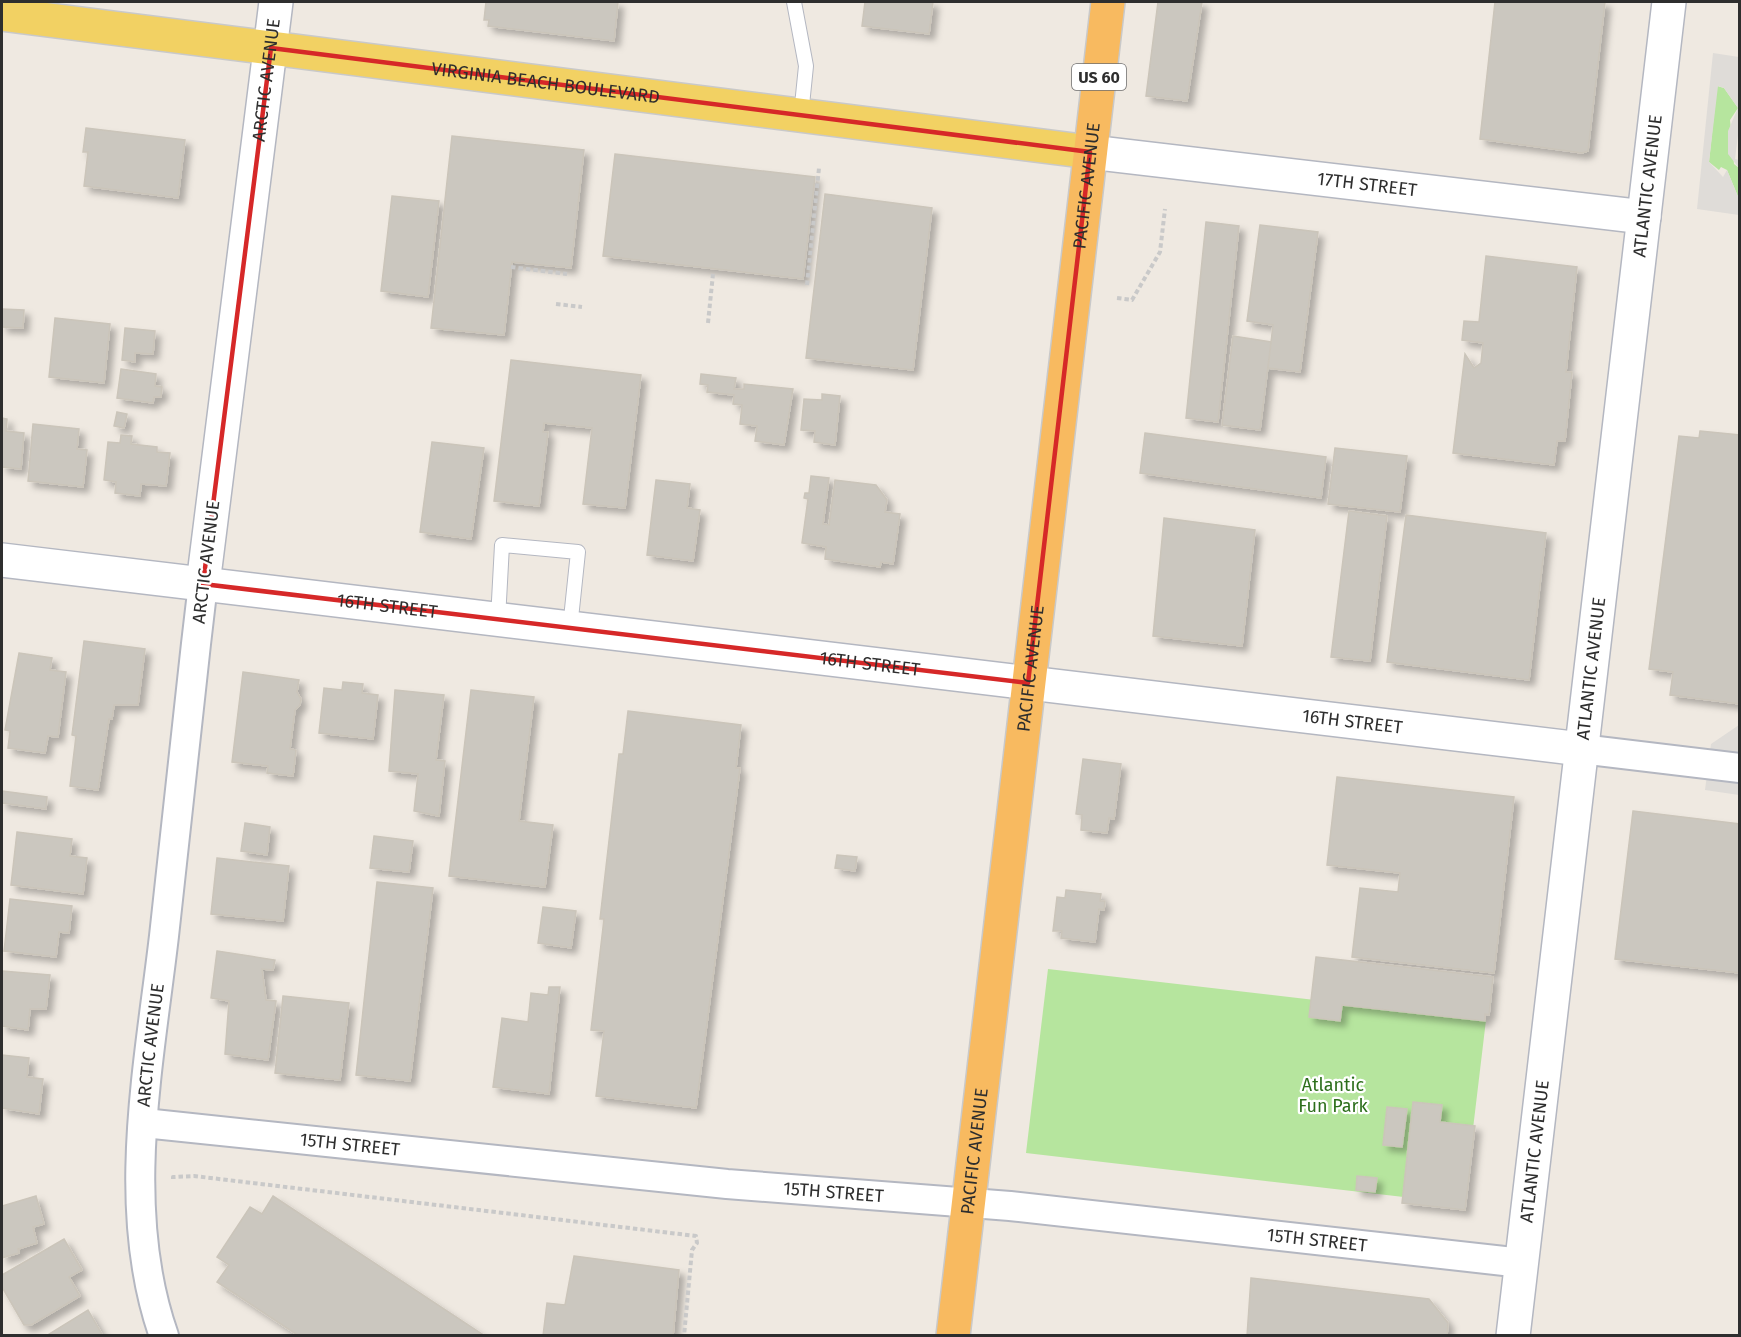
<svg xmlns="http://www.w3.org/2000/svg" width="1741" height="1337" viewBox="0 0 1741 1337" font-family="'Fira Sans',sans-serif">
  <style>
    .green { fill: #b6e59e }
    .plaza { fill: #dfdcd8 }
    .building { fill: #cbc7bf; stroke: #cbc5ba; stroke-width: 1.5; filter: url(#shadow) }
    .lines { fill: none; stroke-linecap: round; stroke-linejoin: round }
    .service-casing { stroke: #b4b7c1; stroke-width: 16 }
    .minor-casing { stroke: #b4b7c1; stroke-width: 32 }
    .tertiary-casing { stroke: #b4b7c1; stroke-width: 36 }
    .secondary-casing { stroke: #b4b7c1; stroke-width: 36 }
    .primary-casing { stroke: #c9c9c9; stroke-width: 36 }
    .trunk-casing { stroke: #c9c9c9; stroke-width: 36 }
    .path { stroke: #c9c9c9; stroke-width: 4; stroke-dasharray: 4.5 3; stroke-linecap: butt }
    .service { stroke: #fff; stroke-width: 14 }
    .minor { stroke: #fff; stroke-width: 28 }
    .tertiary { stroke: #fff; stroke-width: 33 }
    .secondary { stroke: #fff; stroke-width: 33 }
    .primary { stroke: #f2d163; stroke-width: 33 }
    .trunk { stroke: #f8ba60; stroke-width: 33 }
    .marked { fill: none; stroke: #d62828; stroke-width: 4.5; stroke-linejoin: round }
    .labels { text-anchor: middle; stroke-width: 4.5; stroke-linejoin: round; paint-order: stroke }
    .shield { fill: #fff; stroke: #6d6d6d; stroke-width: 1.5 }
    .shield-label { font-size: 16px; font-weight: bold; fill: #2e2e2e }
    .street-label { font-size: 18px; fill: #2e2e2e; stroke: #fff }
    .park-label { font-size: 18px; fill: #2c6e1b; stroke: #fff }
  </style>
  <defs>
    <filter id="shadow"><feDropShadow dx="5.5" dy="5.5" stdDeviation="3" flood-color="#0004"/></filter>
  </defs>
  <rect width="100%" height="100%" fill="#efe9e1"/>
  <!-- green -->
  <path class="green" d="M1717,86L1724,88L1738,108L1730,120L1734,164L1739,168V199L1727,170L1721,167L1719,170L1709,162Z
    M1048,969L1486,1020L1464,1204L1026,1153Z"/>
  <!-- plaza -->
  <path class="plaza" d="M1713,53L1739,57L1740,119L1735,159L1739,160V168L1728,154V131L1738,108L1724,88L1718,86L1709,162L1723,177L1727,170L1739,199V215L1697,209Z
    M1739,725V795L1705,790L1711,744Z"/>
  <!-- building -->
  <path class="building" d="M486,2H618L614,41L488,26L489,20H484Z
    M865,2H933L929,34L862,26Z
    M1158,2H1202L1187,101L1146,96Z
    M1495,2H1605L1588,151L1582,153L1480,139Z
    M86,128L185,140L178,198L84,186L88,152H83Z
    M452,136L584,150L571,268L512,262L504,335L431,328Z
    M615,154L815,177L803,279L603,256Z
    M825,194L932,208L913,370L806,358Z
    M392,196L439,201L428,297L381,291Z
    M1206,222L1239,226L1218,422L1186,418Z
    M1260,225L1318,232L1300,372L1268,368L1273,325L1247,321Z
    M1486,256L1577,267L1566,372H1572L1565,441H1557L1554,465L1453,453L1465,354L1474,368L1481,363L1483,343L1462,340L1464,321L1479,322Z
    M2,309L24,310L23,328L2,327Z
    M55,318L110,324L104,383L49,377Z
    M125,328L155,331L153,354L135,353V362L122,360Z
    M1233,336L1271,342L1260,430L1222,425Z
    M511,360L641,375L625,508L583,504L592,428L544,423L543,432H548L539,506L494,501Z
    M121,369L156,374L155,386L162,387L161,397H154L153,403L117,398Z
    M701,374L736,378L734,389H744V384L793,389L784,445L755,441L757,426L740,424L742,405L733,404L734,395L707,392L708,385L700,384Z
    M822,394L840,396L835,445L814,442L815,431L801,430L804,399L822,400Z
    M117,412L127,414L124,428L114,426Z
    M2,418L7,419L6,431L24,433L21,469L2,467Z
    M33,424L79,429L77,449L87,450L83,487L28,481Z
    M1700,431L1740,435V704L1670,695L1673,672L1649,669L1679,436L1699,438Z
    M1145,433L1326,457L1321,498L1140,473Z
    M121,435L132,436L131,444L157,447V452L170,453L166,486L141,484L140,496L115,493L116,482L104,480L108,442L120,443Z
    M432,442L484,448L471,539L420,532Z
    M1335,448L1407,456L1400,512L1328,504Z
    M811,476L829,478L823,524L829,525L835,480L876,485L887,500L885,512L900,514L893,564L881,562L880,567L825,559L826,547L802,543L808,499L804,498L805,493H809Z
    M656,480L690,484L687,508L700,510L693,561L647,555Z
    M1349,511L1387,516L1370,661L1331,657Z
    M1406,515L1546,533L1529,680L1387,662Z
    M1164,518L1255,530L1242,646L1153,636Z
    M84,641L145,649L138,705H114L112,719H109L98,790L70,786L76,736L72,735Z
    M19,653L52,658L50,670L66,672L58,737L48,736L45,753L8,748L10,731L5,730Z
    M243,672L299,680L297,692L301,699L300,705L295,710L290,749L296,750L293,776L267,773L268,766L232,762Z
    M343,682L363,684L362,693L378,695L373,739L319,733L324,688L342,690Z
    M395,690L444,695L436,760L445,761L439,816L414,811L418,774L389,771Z
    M471,690L534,697L519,821L553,825L545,887L449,876Z
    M628,711L741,725L736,768H740L696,1108L596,1096L604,1031L591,1030L604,919H600L619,754H623Z
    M1083,759L1121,764L1114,819L1109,818L1107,833L1081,830L1082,815L1076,814Z
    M1337,777L1514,797L1494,973L1352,957L1360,888L1398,892L1400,873L1327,865Z
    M2,791L47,797L46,809L2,803Z
    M1633,811L1740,824V973L1615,959Z
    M245,823L270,827L267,855L241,851Z
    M17,832L72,839L70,856L87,858L83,894L11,885Z
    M374,836L413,841L409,872L370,868Z
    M837,855L857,857L855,871L835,868Z
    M217,858L289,866L283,921L211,914Z
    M377,882L433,888L410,1081L356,1075Z
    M1066,890L1101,894L1100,901H1105L1104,910L1099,909L1095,942L1061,938L1062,931H1053L1057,897L1065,898Z
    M10,899L72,906L69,933L59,932L56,957L4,951Z
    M543,907L576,911L571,948L538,943Z
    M217,951L275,960L273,970L262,969L266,1000L276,1001L268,1060L225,1054L229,1001L211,998Z
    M1316,957L1493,977L1489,1015L1485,1014V1021L1342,1005L1340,1021L1309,1017Z
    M2,971L50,975L46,1009H30L28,1030L2,1026Z
    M549,987H560L549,1094L493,1087L502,1018L528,1022L531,993L548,995Z
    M283,996L349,1003L340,1080L275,1073Z
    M2,1055L29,1058L27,1077L43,1079L39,1114L2,1108Z
    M1413,1102L1442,1105L1440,1122L1475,1126L1465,1210L1402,1203Z
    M1387,1107L1407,1109L1402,1147L1383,1145Z
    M1357,1176L1377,1178L1375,1192L1356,1190Z
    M36,1196L44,1224L33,1227L37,1243L18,1249L19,1253L2,1258V1206Z
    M273,1196L485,1336H299L217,1282L229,1265L217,1257L250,1207L262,1214Z
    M64,1239L82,1270L69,1277L80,1296L31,1325H24L2,1287V1275Z
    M574,1256L679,1270L673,1336H543L547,1303L565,1305Z
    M1251,1278L1429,1299L1448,1323L1447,1336H1247Z
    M88,1310L103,1336H46Z"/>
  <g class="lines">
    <defs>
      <path id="service" d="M794,2L806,66L801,115
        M498,619L502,545L578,552L570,628"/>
      <g id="minor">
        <path d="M1581,749L1740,768"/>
        <path id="s1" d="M144,1123L727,1184L1010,1206L1522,1263"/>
        <path id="s2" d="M164,1336C119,1209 149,1065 164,936C177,818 189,701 203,584"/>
      </g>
      <g id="tertiary">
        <path id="s3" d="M2,560L1581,749"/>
        <path id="s4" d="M203,584L276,2"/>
      </g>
      <g id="secondary">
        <path id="s5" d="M1090,152L1644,217"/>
        <path id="s6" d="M1513,1336L1669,2"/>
      </g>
      <g id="primary">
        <path id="s7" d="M2,14L1090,152"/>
      </g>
      <g id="trunk">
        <path id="s8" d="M953,1336L1108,2"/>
      </g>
    </defs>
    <!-- service casing -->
    <use href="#service" class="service-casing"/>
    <!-- minor casing -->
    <use href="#minor" class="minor-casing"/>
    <!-- tertiary casing -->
    <use href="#tertiary" class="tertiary-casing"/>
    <!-- secondary casing -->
    <use href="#secondary" class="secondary-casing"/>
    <!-- primary casing -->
    <use href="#primary" class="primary-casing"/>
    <!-- trunk casing -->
    <use href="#trunk" class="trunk-casing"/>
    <!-- path -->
    <path class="path" d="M511,267L567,274
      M807,285L819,168
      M1117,298L1132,300L1160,252L1165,209
      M556,304L582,307
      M708,323L713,274
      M173,1179V1177L194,1176L696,1236L697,1243L692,1250L684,1336"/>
    <!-- service -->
    <use href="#service" class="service"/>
    <!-- minor -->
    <use href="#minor" class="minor"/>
    <!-- tertiary -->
    <use href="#tertiary" class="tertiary"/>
    <!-- secondary -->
    <use href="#secondary" class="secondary"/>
    <!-- primary -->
    <use href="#primary" class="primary"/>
    <!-- trunk -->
    <use href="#trunk" class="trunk"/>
  </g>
  <!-- marked area -->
  <path class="marked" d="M271,48L1090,152L1028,683L203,584Z"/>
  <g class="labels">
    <!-- shield labels -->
    <rect class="shield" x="1072" y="64" width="54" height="26" rx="4.5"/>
    <g class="shield-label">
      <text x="1099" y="83">US 60</text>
    </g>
    <!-- street labels -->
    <g class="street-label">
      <text dy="6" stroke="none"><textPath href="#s4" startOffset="508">ARCTIC AVENUE</textPath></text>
      <text dy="6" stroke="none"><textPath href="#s7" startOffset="548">VIRGINIA BEACH BOULEVARD</textPath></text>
      <text dy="6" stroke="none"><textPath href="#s5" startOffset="279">17TH STREET</textPath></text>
      <text dy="6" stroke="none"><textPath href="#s8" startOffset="1158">PACIFIC AVENUE</textPath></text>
      <text dy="6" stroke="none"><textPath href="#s6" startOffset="1158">ATLANTIC AVENUE</textPath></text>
      <text transform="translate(206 562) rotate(-83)" y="6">ARCTIC AVENUE</text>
      <text dy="6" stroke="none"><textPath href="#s3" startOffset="388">16TH STREET</textPath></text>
      <text dy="6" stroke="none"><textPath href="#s3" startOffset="874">16TH STREET</textPath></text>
      <text dy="6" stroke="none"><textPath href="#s8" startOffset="672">PACIFIC AVENUE</textPath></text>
      <text dy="6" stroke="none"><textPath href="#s6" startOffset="672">ATLANTIC AVENUE</textPath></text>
      <text dy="6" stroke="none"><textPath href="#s3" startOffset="1360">16TH STREET</textPath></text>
      <text dy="6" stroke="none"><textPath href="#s2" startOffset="294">ARCTIC AVENUE</textPath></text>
      <text dy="6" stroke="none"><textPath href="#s1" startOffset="207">15TH STREET</textPath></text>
      <text dy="6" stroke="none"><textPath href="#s8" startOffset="186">PACIFIC AVENUE</textPath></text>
      <text dy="6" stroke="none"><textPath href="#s6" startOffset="186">ATLANTIC AVENUE</textPath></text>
      <text dy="6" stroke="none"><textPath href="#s1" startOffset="693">15TH STREET</textPath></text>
      <text dy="6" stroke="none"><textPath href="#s1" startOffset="1179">15TH STREET</textPath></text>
    </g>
    <!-- park labels -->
    <g class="park-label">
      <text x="1333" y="1091">Atlantic<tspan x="1333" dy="21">Fun Park</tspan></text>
    </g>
  </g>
  <!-- border -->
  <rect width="1741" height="1337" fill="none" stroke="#2e2e2e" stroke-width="6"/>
</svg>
